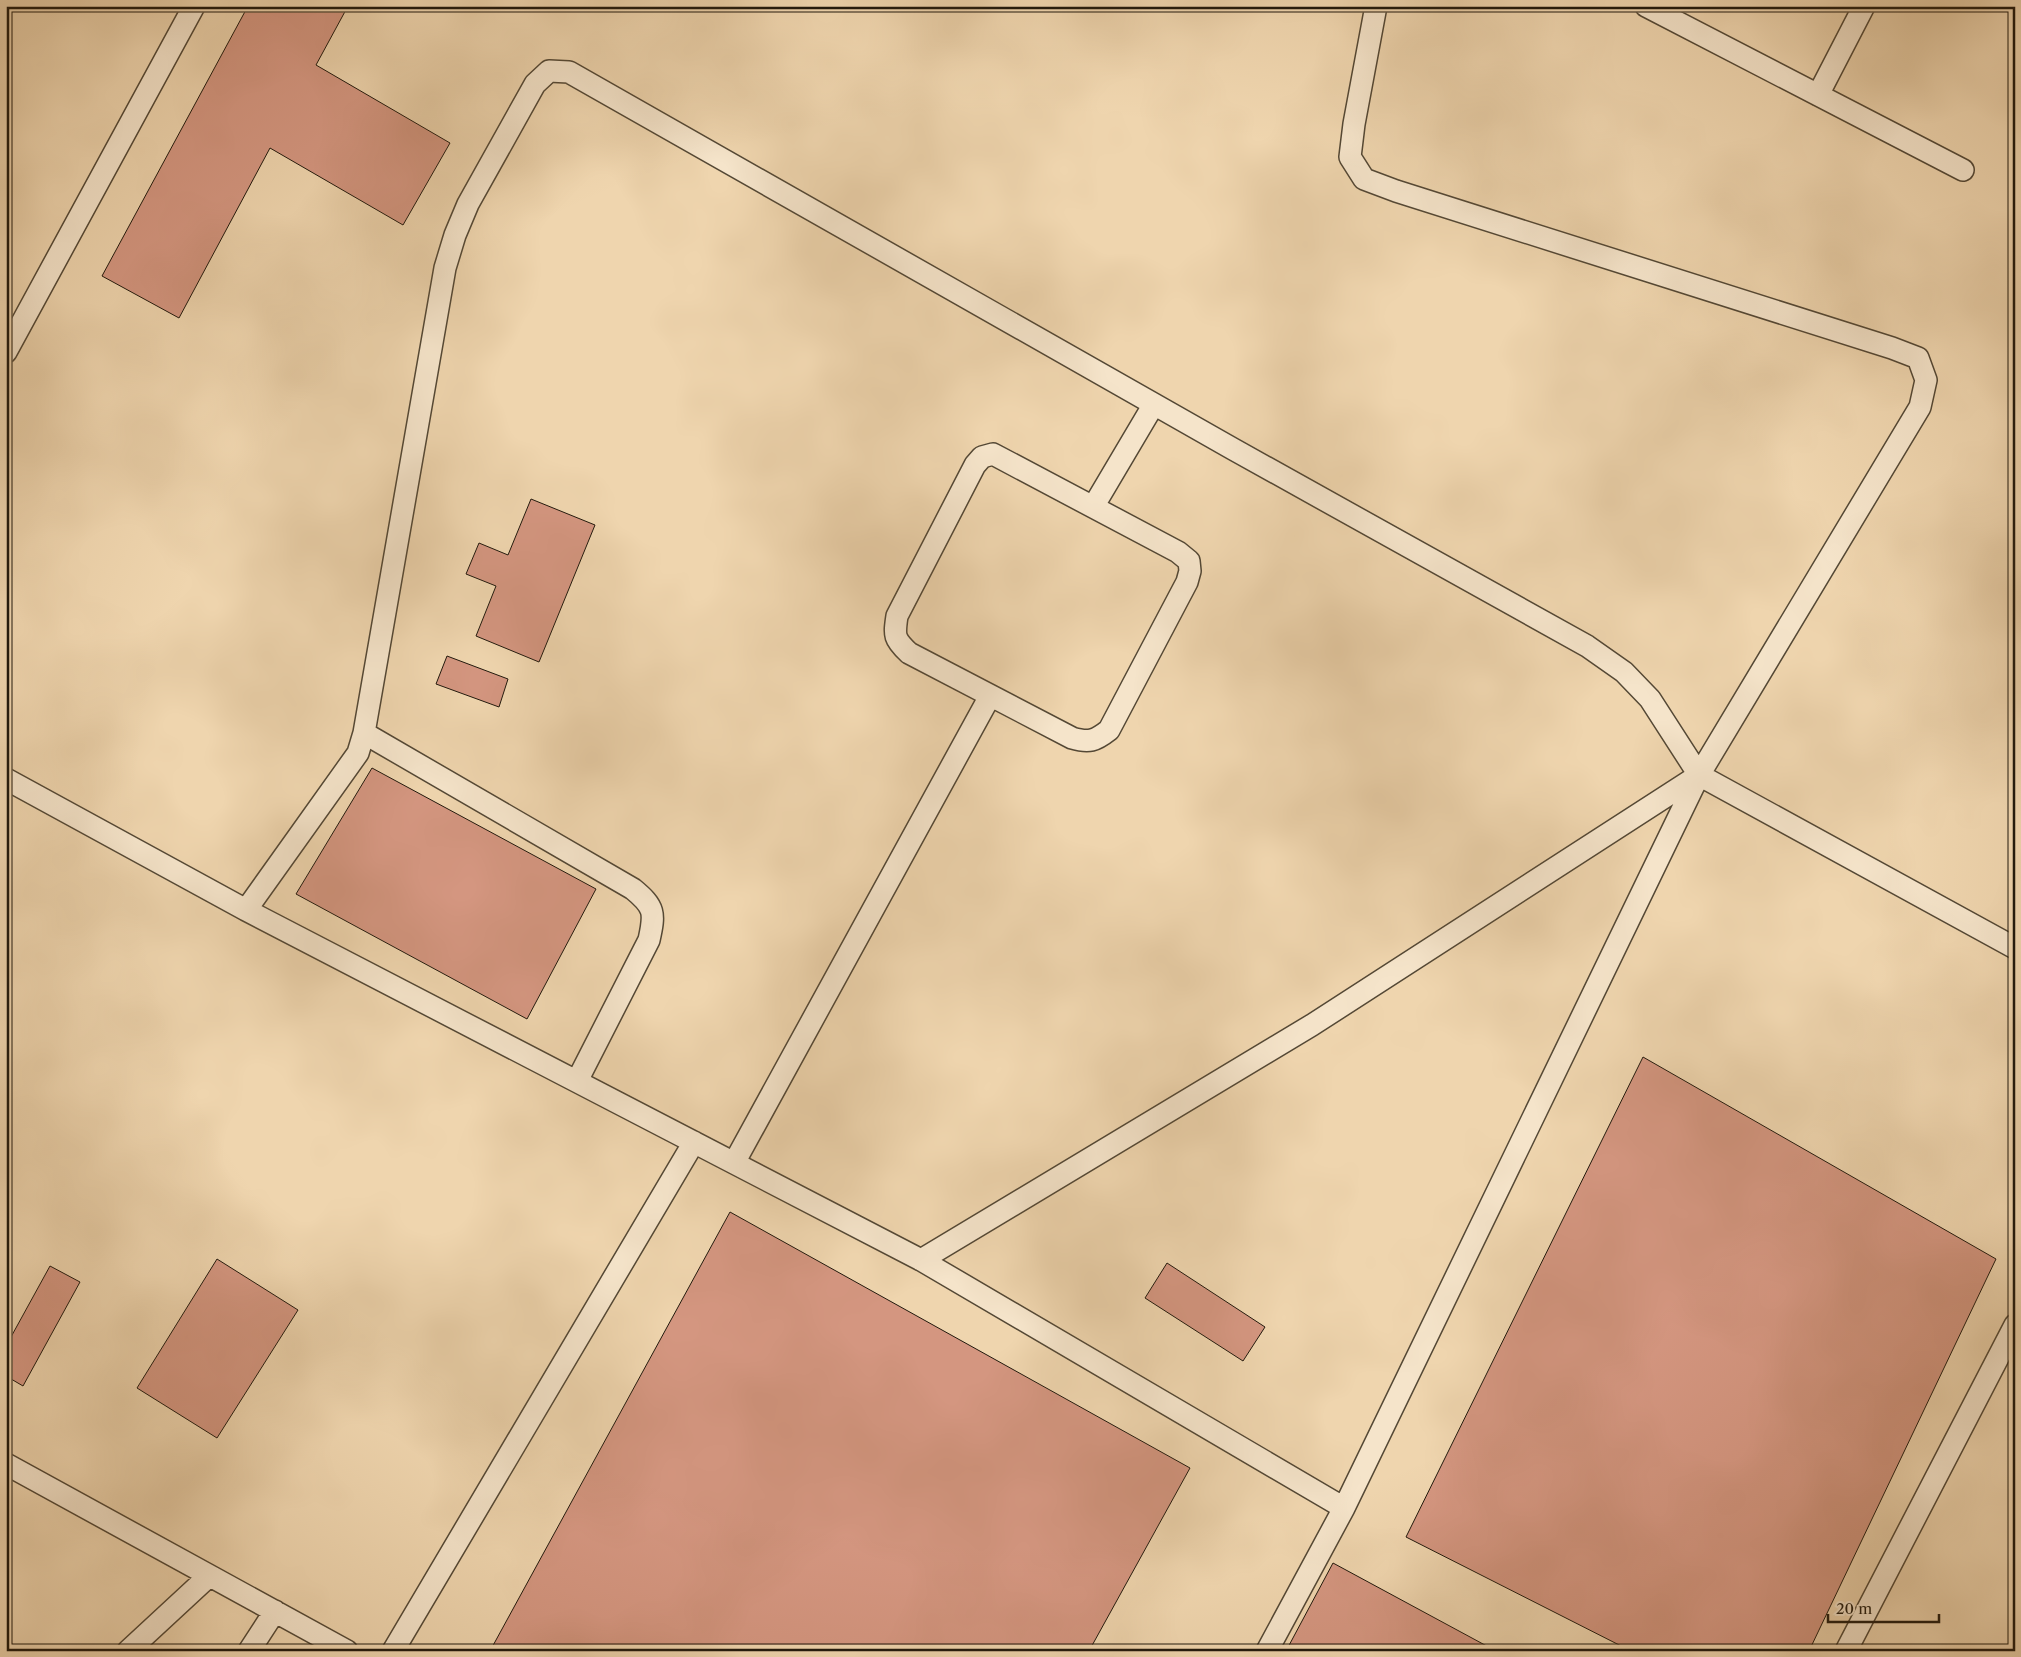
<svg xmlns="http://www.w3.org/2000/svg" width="2021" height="1657" viewBox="0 0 2021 1657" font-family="'Libre Caslon Text',serif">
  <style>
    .building { fill: #d49680; stroke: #21190d }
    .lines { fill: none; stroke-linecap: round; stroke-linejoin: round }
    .service-casing { stroke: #544835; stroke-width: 24 }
    .service { stroke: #f5e4ca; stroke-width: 21 }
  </style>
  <rect width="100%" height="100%" fill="#efd5ae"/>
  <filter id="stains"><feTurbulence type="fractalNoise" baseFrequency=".004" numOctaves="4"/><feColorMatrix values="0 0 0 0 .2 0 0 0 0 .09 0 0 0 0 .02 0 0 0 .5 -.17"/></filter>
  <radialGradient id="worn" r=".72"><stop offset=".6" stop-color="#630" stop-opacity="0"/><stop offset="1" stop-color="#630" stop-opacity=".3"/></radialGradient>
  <!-- building -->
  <path class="building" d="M248,6H348L316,65L450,143L403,225L270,148L179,318L102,276Z
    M531,499L595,525L539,662L476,636L496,586L466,574L479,543L508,555Z
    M447,656L508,679L499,707L436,684Z
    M372,768L596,889L527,1019L296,894Z
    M1643,1057L1996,1259L1809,1651H1631L1406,1537Z
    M730,1212L1190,1468L1089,1651H490Z
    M217,1259L298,1310L217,1438L137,1388Z
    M1167,1263L1265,1327L1243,1361L1145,1298Z
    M50,1266L80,1282L23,1386L6,1376V1346Z
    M1333,1563L1496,1651H1286Z"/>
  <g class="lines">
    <defs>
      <path id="service" d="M1646,6L1963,170
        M1818,95L1864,6
        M6,352L194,6
        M993,454L1178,552L1189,561L1190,571L1187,582L1109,730C1095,741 1089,743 1072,738L909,653C894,639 894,636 897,616L975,465L982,457Z
        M1093,507L1154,404
        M364,733L633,889C655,907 655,913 649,940L577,1081
        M1699,775L2015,948
        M6,779L246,910
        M734,1163L990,696
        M921,1260L1312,1025L1699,775L1920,407L1926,380L1918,358L1892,348L1396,191L1364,179L1350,157L1354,124L1376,6
        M6,1464L347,1651
        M128,1651L209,1576
        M249,1651L275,1611
        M393,1651L694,1142
        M1267,1651L1344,1508L1699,775L1650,699L1624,672L1587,646L1233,449L569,72L549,71L535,84L468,204L455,235L445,268L364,733L358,753L246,910L921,1260L1344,1508
        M1846,1651L2015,1325"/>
    </defs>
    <!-- service casing -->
    <use href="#service" class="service-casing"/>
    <!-- service -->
    <use href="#service" class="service"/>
  </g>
  <!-- margin -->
  <rect width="2021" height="1657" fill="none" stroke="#efd5ae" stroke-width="25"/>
  <rect x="8" y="8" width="2006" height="1642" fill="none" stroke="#21190d" stroke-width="2.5"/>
  <rect x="12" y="12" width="1996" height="1632" fill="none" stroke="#21190d"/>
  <!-- scale -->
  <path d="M1828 1614v8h111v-8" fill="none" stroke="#21190d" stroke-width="2.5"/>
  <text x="1836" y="1614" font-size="15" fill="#21190d" stroke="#f5e4ca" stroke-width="4" paint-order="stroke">20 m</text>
  <rect width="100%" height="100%" filter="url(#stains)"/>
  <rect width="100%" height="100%" fill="url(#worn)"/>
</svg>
